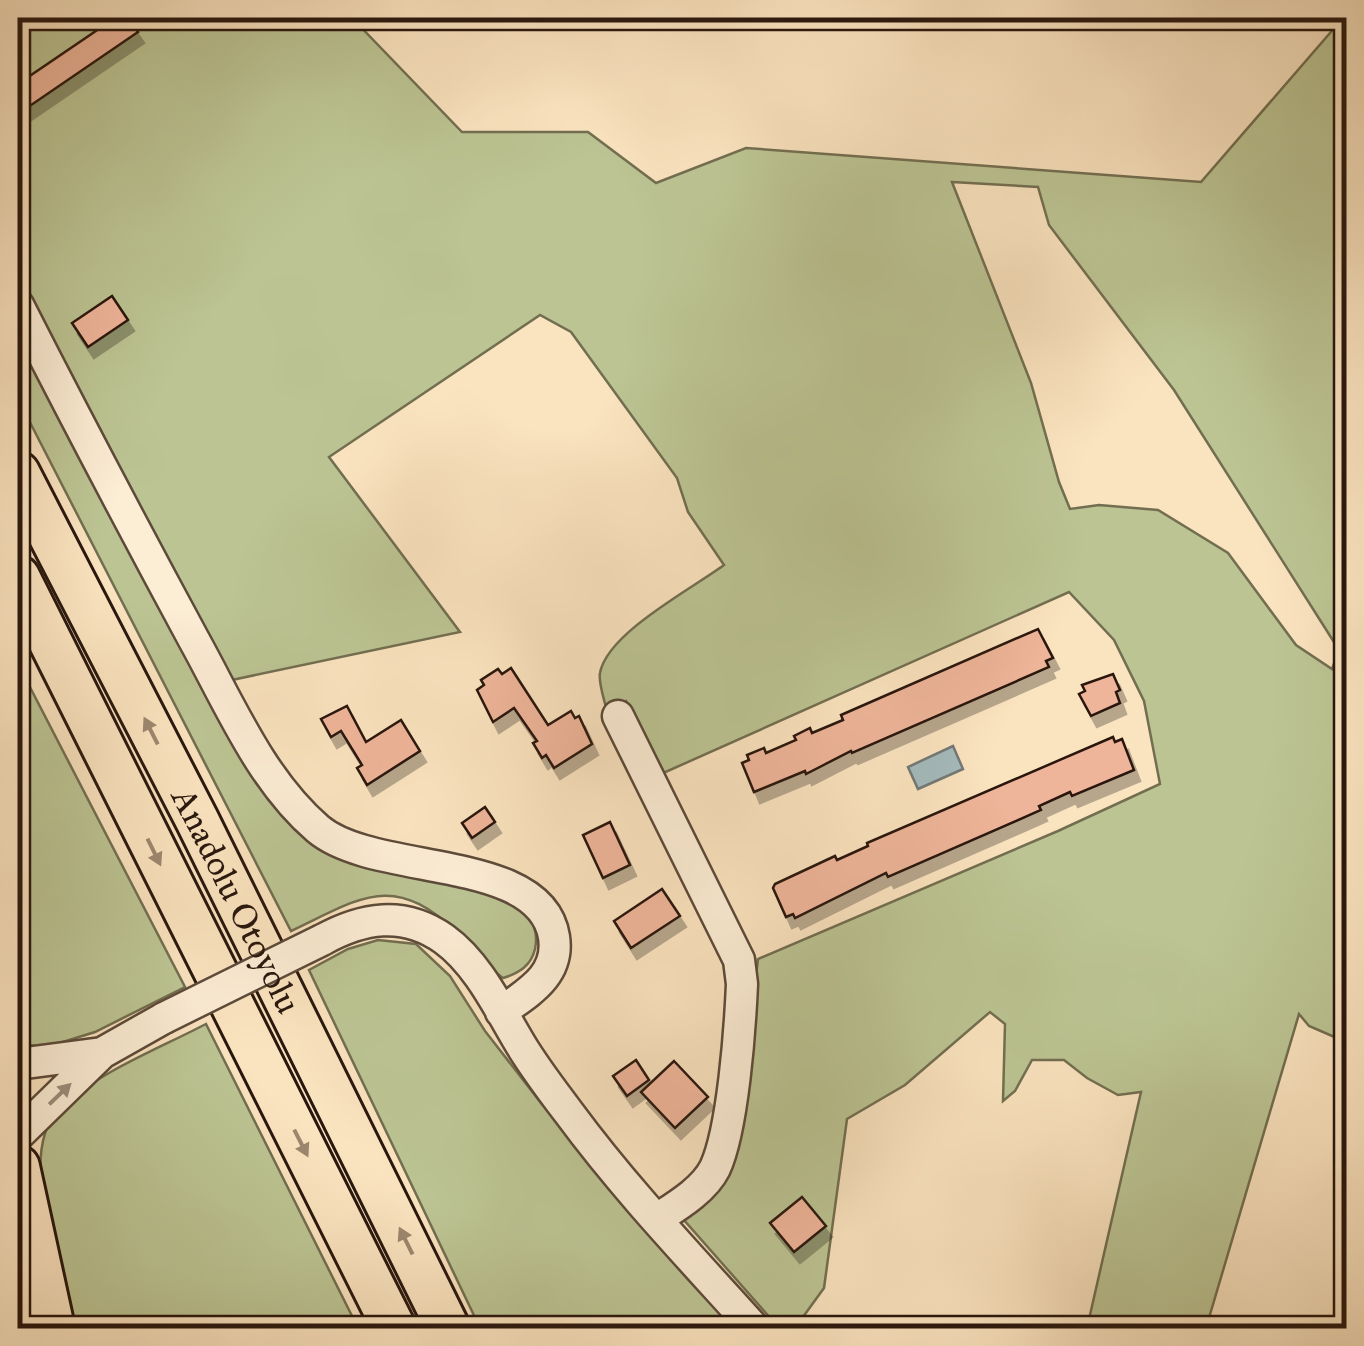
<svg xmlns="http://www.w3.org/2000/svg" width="1364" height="1346" viewBox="0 0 1364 1346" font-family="'IM FELL Great Primer',serif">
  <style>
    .green { fill: #bcc493; stroke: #726e50; stroke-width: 2.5; fill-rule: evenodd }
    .water { fill: #a4bbbd; stroke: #737977; stroke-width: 2.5 }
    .building { fill: #efb59a; stroke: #29170e; stroke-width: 2.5; filter: url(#shadow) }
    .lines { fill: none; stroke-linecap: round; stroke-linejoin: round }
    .minor-casing { stroke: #5d4a3a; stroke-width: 35 }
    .highway-casing { stroke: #29170e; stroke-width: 48 }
    .minor { stroke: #fcedd5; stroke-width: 30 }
    .highway { stroke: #fae3bf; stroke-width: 42 }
    .minor-bridge-casing { stroke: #5d4a3a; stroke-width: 35; stroke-linecap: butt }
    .minor-bridge { stroke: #fcedd5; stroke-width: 30 }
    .oneway { fill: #9c876f }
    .oneway2 { fill: #9d8d7b }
    .labels { text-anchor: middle; stroke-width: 10; stroke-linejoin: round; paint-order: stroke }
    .street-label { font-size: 35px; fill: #29170e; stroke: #fcedd5 }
  </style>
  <defs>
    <filter id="shadow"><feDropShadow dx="6" dy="11" stdDeviation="0" flood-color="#0004"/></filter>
  </defs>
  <rect width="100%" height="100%" fill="#fae3bf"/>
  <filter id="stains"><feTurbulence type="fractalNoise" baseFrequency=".002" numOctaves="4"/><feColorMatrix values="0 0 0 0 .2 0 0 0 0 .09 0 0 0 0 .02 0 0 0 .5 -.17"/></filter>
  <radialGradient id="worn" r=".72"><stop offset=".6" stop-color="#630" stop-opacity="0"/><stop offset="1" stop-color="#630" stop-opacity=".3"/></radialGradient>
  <!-- green -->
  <path class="green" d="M18,18H352L462,132H588L656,183L746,148L1201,182L1343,18H1346V1042L1309,1026L1299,1014L1206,1328H1087L1141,1092L1118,1095L1087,1078L1064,1060H1032L1015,1091L1003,1101L1005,1024L990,1012L905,1085L847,1119L824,1288L795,1328H779L684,1220L685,1214L737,1134L758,959L1058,831L1160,784L1144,701L1114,640L1069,592L661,774L626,701L607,712C605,701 598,683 600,673C607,633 693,588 724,565L688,512L677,478L571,332L540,315L329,457L460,632L227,681L171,581L18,285ZM952,182L1038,187L1049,225L1174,390L1339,650L1332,669L1296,645L1228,553L1158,510L1099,505L1070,509L1059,482L1031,383Z
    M18,337L262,790C285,814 311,848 343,860C387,877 551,873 535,949C531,966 519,973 503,978C486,966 474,949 459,934C393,871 363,897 291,931L18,399Z
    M18,664L185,987L95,1032L50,1046L18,1045Z
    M378,940L416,944L450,976L485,1031L541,1103L732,1328H480L309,970L348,949Z
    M206,1024L358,1328H72C59,1276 15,1150 60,1108C98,1072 160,1048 206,1024Z"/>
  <!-- water -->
  <path class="water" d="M953,746L963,769L918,789L908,767Z"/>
  <!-- building -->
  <path class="building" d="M115,18H128L138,32L18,114V84Z
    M112,296L128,320L88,347L72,323Z
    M1038,629L1053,658L1046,661L1049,667L852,753L851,751L806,774L805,771L754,792L742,763L749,760L747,755L764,748L766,753L796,740L794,736L810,728L812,733L843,720L841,715L857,708Z
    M511,668L548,725L571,711L575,718L579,716L592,744L554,768L546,755L542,758L533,743L537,741L514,708L493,722L477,690L484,685L481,680L498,669L502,674Z
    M1113,674L1120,690L1116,692L1120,703L1091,716L1079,694L1085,691L1082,685Z
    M347,706L366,742L401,720L420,751L367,785L357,768L362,765L341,731L331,737L321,719Z
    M1113,737L1115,742L1122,739L1134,770L1072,796L1070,792L1039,806L1041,810L888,877L886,873L795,918L793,914L786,917L773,888L775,884L835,856L837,860L868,846L867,843Z
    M485,807L495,822L472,838L462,823Z
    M610,822L630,865L603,878L583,835Z
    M662,889L680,916L631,948L614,921Z
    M636,1060L649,1080L627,1096L613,1076Z
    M674,1061L708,1097L675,1128L641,1092Z
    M802,1197L826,1226L794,1252L770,1223Z"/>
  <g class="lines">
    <defs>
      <path id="minor" d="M18,305C75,417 134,529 194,640C230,705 261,780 318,829C375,877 541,853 554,937C560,976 527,993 501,1012
        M618,716L739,960L742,984C740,1029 733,1129 715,1168C704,1190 677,1206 657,1219
        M322,940C362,918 403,910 444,939C480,965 501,1013 524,1050C538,1072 553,1092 569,1113C625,1189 691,1258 754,1328
        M18,1064L102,1053
        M18,1135L102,1053L164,1018"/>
      <g id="highway">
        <path id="s1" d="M18,473L197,820L448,1328"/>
        <path d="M18,577L394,1328"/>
        <path d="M18,1167L53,1328"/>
      </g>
    </defs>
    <!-- minor casing -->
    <use href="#minor" class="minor-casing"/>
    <!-- highway casing -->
    <use href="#highway" class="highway-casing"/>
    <!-- minor -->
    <use href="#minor" class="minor"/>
    <!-- highway -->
    <use href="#highway" class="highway"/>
    <defs>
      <path id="minor-bridge" d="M164,1018L322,940"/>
    </defs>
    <!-- minor-bridge casing -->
    <use href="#minor-bridge" class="minor-bridge-casing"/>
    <!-- minor-bridge -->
    <use href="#minor-bridge" class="minor-bridge"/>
  </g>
  <!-- one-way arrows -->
  <defs><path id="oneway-solid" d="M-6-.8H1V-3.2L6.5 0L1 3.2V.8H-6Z" transform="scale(2.5)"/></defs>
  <g class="oneway">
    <use href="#oneway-solid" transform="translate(151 731) rotate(-117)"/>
    <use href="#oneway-solid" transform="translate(154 852) rotate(64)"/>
    <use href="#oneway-solid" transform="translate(301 1143) rotate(63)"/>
    <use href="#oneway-solid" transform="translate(406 1241) rotate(-116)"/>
  </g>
  <use class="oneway2" href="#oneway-solid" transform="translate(60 1094) rotate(-44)"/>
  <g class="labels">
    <!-- street labels -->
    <g class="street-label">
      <text dy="12" stroke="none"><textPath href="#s1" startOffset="480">Anadolu Otoyolu</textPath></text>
    </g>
  </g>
  <!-- margin -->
  <rect width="1364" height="1346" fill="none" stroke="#fae3bf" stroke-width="60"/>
  <rect x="20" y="20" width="1324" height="1306" fill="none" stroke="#29170e" stroke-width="5"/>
  <rect x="30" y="30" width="1304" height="1286" fill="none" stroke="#29170e" stroke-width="2.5"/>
  <rect width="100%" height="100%" filter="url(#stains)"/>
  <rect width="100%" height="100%" fill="url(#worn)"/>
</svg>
